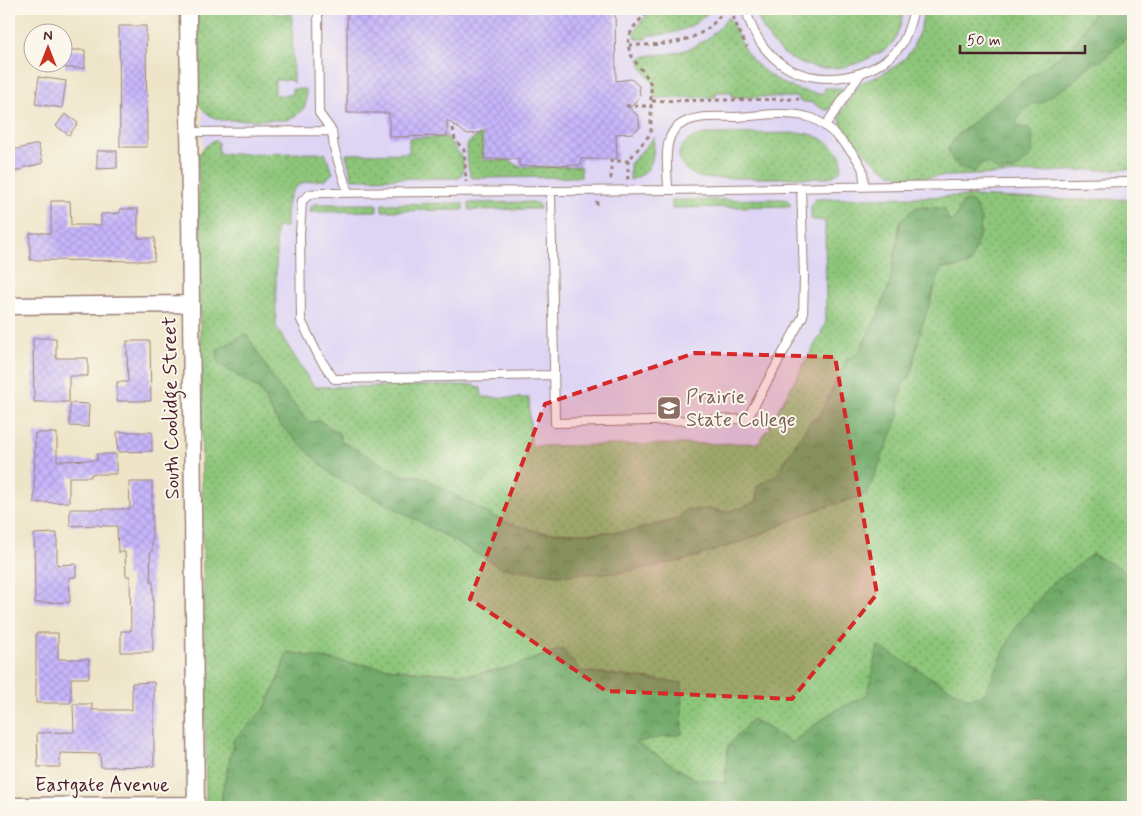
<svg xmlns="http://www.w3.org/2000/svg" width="1142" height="816" viewBox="0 0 1142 816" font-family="Mynerve,sans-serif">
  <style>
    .built { fill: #ded5f5 }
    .grass { fill: url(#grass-dots); stroke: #6c7252; fill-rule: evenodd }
    .forest { fill: url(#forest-crowns); stroke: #5e654a }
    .building { fill: url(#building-cross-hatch) }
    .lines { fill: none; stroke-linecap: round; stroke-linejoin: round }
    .lane-casing { stroke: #9c827a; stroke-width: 10 }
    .street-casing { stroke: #9c827a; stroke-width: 19 }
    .path { stroke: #9c827a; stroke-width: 3; stroke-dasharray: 4 4; stroke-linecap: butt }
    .lane { stroke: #fff; stroke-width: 8 }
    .street { stroke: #fff; stroke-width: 16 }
    .marked { fill: #d62828; fill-opacity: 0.2; stroke: #d62828; stroke-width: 4; stroke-dasharray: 10 6; stroke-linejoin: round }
    .labels { text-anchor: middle; stroke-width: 4; stroke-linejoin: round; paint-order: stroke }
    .education-label { font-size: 20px; fill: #785e54; stroke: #fbf7ec; text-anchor: start }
    .street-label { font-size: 20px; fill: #4a1f2b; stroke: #fbf7ec }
  </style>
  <defs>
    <pattern id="grass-dots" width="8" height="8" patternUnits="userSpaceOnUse" patternTransform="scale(1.25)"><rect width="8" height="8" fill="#8dc67a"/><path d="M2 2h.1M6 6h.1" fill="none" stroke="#75a064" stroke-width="1.8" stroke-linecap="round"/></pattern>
    <pattern id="forest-crowns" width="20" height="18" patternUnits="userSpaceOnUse" patternTransform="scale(1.25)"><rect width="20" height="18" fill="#72ab6a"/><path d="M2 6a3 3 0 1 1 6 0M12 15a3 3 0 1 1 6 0" fill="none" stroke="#608b57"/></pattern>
    <pattern id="building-cross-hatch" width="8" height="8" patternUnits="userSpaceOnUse" patternTransform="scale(1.25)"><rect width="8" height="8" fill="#c6b5fb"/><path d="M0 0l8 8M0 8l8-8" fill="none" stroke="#ac9bd7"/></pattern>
  </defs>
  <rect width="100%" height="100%" fill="#fbf7ec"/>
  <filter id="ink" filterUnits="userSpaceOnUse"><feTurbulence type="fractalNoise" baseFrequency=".02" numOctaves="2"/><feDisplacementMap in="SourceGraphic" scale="10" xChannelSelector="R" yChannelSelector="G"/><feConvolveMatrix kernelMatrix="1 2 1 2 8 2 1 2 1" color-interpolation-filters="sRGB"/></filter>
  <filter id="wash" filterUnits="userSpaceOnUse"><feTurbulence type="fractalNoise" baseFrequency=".0096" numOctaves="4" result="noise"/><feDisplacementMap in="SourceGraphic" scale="20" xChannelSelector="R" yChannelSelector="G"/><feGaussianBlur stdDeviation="1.12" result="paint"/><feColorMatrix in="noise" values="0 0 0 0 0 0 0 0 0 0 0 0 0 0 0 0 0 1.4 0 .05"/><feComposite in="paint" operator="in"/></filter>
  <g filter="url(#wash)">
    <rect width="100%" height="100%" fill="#eee5c8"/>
    <!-- built -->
    <path class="built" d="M202,9H1133V807H207Z"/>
    <!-- grass -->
    <path class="grass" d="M197,9H274L275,14H290L292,11L293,83L291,80H275V95H292V89H306V104L304,108L297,115L288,120H220C210,117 204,111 198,103Z
      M651,9H711C695,29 672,36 647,35L646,39H636C631,28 646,18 651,9Z
      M755,9H903C902,21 899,35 891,45C887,49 880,53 875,55C849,70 817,74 790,58C772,47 761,29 755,9Z
      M924,9H1133V169C1072,170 1012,174 951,176C933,176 908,181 891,173C873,165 855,141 841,126L840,113L860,83L880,75L897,65L906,57L912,49L921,27Z
      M728,17C734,24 737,36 742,45C759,74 789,91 822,94L824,91L825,88H843L829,110H825L812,103L799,101V97H732L731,92H716V97L654,98L653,83L640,65L641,64L639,59C648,54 656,55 666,54C691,52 714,37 728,17Z
      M805,133C819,135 847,150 841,168C838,175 832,177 825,178H702C669,167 673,140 705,134Z
      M483,134L484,161L486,160H510L519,167L581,166V177L472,178C468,174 466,152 467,146C468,141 478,135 483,134Z
      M447,137C453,149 473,162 459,178L352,179L346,154L409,153V138Z
      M654,137C654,156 653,174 630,180V164Z
      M214,140L218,142L219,154L325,153L333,173L326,180C290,180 286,194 286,227H276V327L314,387L474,385L481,388L482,397L529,398L531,446L759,443L766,431L771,429L769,426L818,339L822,336L821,332L826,322L825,221L813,220L811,219V205L816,199L968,196L1068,200L1133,199V584L1123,569L1016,626L985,695L968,699L868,695L829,714L792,743L753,719L728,746L725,783L695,779L634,742L682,683L581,671L562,649L508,668L470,675L413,671L349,663L287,652L277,682L265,708L234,739L222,793V807H206L198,155L206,146ZM963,202L980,233L970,264L955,268H941L921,329L910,378L903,383L899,399V416L867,494L813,511L749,539L686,560L617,573L413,518L332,475L278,423L260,390L218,363L217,350L246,334L274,380L308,422L320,421L339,433L341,441L404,476H420L502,521L540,532L587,533L632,531L713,509C728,515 742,508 757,501V486L776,475L811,420L819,417L847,359L858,354L878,315L890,283L901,219L917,207L944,208L949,221H952L957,215Z
      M783,199L788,200L791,206L672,208V200Z
      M533,202L538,204L540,209L469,210V203Z
      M463,203V210L382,211V204Z
      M315,204H377V211L310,212L311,207Z"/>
    <!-- forest -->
    <path class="forest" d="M1100,9H1133V32L1103,59L1088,67L1072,82L1041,103L1032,104L1017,118V126L1029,128L1033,136L1032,155L1015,170L997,171L989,163L982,164L974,172C960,171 952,163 948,149L957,135L1019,84L1066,52L1079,37L1094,12Z
      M969,201L974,203L981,219L980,233L970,264L955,268H941L921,329L910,378L903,383L899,399V416L867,494L813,511L749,539L686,560L617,573L558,575L502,568L413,518L332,475L278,423L260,390L218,363L217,350L246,334L274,380L308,422L320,421L339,433L341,441L404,476H420L502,521L540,532L587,533L632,531L677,519L685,510L713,509L722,513L741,508L757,501V486L776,475L811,420L819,417L847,359L858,354L878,315L890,283L901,219L917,207L944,208L949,221H952L957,215L963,202Z
      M1092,554L1123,569L1133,584V807H222V793L234,739L265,708L277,682L287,652L349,663L413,671L470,675L508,668L562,649L581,671L682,683V734L635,742L695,779L725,783L728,746L752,719L792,743L829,714L867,695L878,646L968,699L984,695L1016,626L1051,585Z"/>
    <g id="blocks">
      <!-- building -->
      <path class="building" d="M347,9H615L616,81L631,79L639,86L640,96L630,108L638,116L640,127L633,133L616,134L617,159H581V165L519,166V159H484L483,132L469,134L465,133L447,120V136L389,137V113H347Z
        M119,26H146L147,147H120Z
        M65,50H85V68H65Z
        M39,77L66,81L62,108L35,104Z
        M65,114L78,123L69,135L56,126Z
        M38,144L43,163L23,168V169L9,174V151Z
        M97,151H117V168L97,169Z
        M51,201H70L71,225H101V214L120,213V209H138V238H155L154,261L30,260V233H51Z
        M33,338H56V358H88V376H69V402H34Z
        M127,341H150L151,401H117V382H128Z
        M70,403L89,404L88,427L70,426Z
        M117,432H152V451L118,452Z
        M35,433H57V461L97,460V454H116V474H91V477H69V502L34,503Z
        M129,482H152V552H150L151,582H153V652H121V631H131L130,576H126L125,552H118L117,526H100V525L70,526V509H130Z
        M57,533V565L76,564V577H69L70,602L35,603L34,534Z
        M36,633H58V659H89V678H71V703H36Z
        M154,682V766L101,767L100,754L60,753V767H38L37,733L74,732L73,704H92V710H132V683Z"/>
    </g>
  </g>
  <g filter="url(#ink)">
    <use href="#blocks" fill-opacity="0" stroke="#9c827a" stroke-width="1"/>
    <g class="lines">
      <defs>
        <path id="lane" d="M318,9L319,113L332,131L334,148L348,193
          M746,9C751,30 762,49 780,63C814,89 876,80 901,45C908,34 911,21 914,9
          M825,126L861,73
          M189,132L332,131
          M668,190C668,172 662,141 676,128C692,114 716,117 735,117C758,116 785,111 808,117C825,121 855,152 862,168C864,174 864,181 864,187
          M551,191L555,423L747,419L803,316L804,277L801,188
          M554,375L334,379L319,357L301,320L300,234L302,201L310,194L322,193L668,190L1133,182"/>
        <path id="street" d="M188,9L196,807
          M9,306L191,304
          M9,806L196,805"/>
      </defs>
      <!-- lane casing -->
      <use href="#lane" class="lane-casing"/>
      <!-- street casing -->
      <use href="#street" class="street-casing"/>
      <!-- path -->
      <path class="path" d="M730,9L739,31L747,47
        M629,45C665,45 704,45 724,9
        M652,101L799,99
        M626,106H652
        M453,128L455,140L464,150L466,182
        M612,178H611V161H628
        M626,178H628V161L651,133V85C645,68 622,56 630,35C633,24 644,18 649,9
        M597,201V209"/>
      <!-- lane -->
      <use href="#lane" class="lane"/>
      <!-- street -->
      <use href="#street" class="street"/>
    </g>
  </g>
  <!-- marked area -->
  <path class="marked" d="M695,353L835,357L877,594L792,699L606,691L470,599L545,404Z"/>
  <!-- icons -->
  <defs>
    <symbol id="university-square" viewBox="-11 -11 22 22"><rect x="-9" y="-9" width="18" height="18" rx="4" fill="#8d6e63" stroke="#fbf7ec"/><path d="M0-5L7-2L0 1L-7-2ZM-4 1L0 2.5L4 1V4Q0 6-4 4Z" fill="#fff"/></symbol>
  </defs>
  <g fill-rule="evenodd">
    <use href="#university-square" x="655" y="394" width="28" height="28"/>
  </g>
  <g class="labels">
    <!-- education labels -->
    <g class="education-label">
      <text x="686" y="403">Prairie<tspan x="686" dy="23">State College</tspan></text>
    </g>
    <!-- street labels -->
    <g class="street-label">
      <text transform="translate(170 408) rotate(-91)" y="7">South Coolidge Street</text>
      <text x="102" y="791">Eastgate Avenue</text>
    </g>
  </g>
  <!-- margin -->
  <rect width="1142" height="816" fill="none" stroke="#fbf7ec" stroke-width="30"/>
  <!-- north arrow -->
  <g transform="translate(48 48)"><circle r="24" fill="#fbf7ec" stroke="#b4a19f"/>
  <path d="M0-4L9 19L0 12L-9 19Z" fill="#c8321e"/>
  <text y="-8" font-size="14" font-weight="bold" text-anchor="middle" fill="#4a1f2b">N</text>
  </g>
  <!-- scale -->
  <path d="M960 45v8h125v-8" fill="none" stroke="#4a1f2b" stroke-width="2.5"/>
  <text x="967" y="45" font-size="15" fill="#4a1f2b" stroke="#fbf7ec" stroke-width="4" paint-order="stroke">50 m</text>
</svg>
